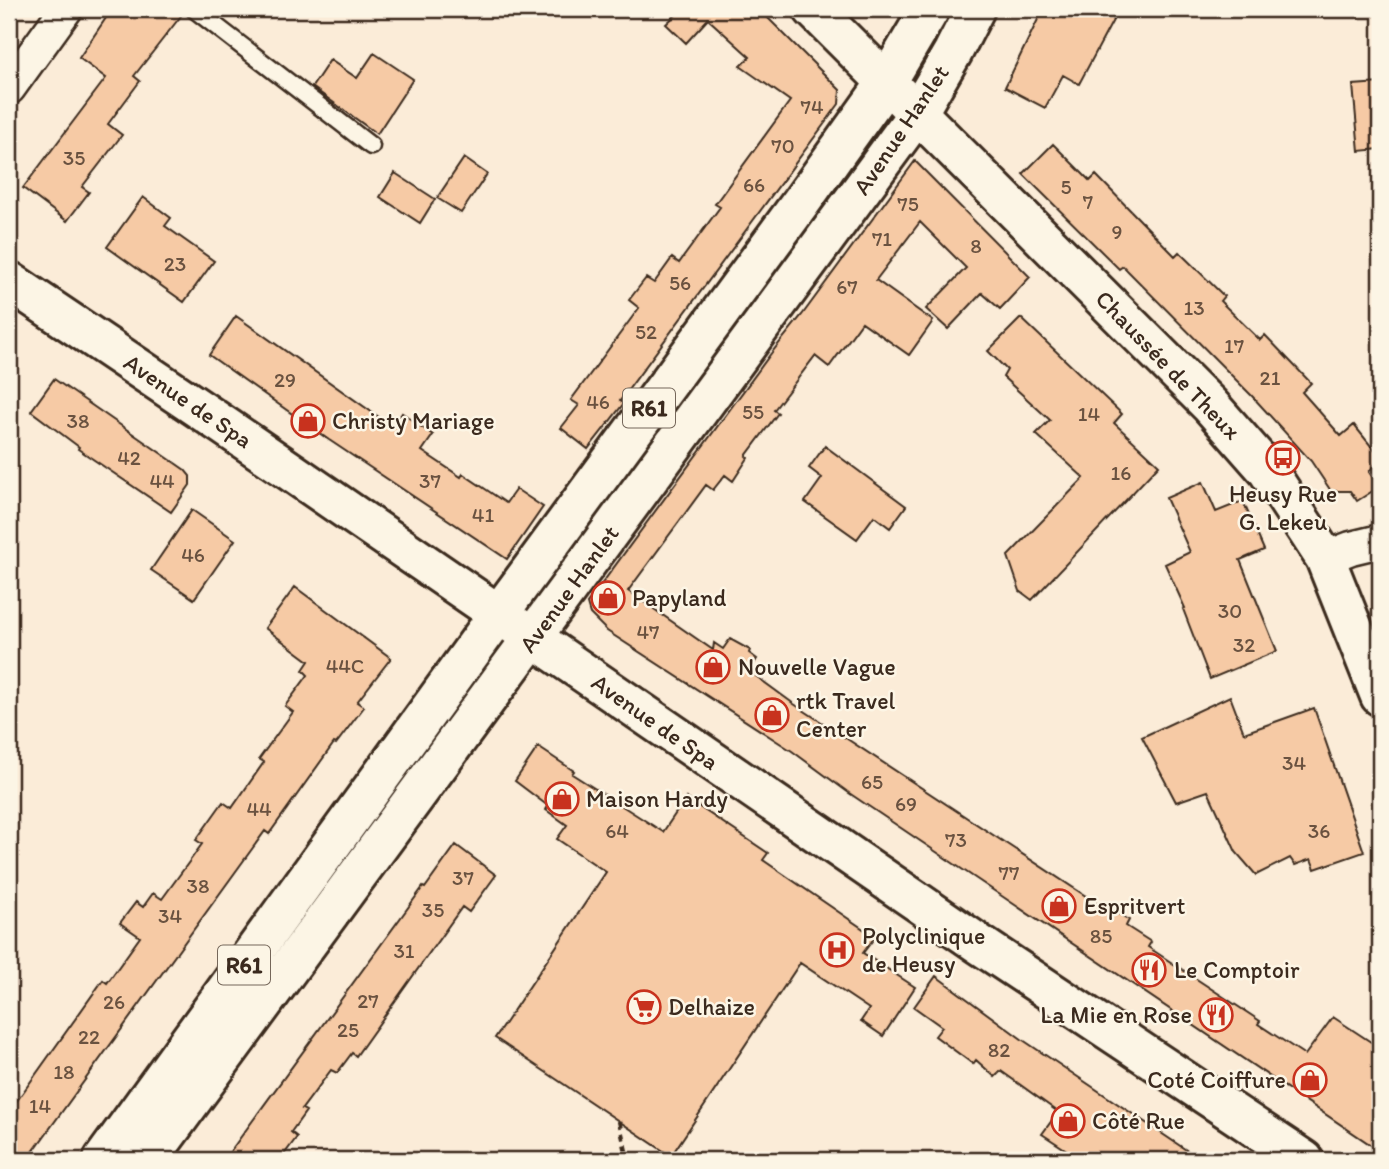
<svg xmlns="http://www.w3.org/2000/svg" width="1389" height="1169" viewBox="0 0 1389 1169" font-family="Itim,sans-serif">
  <style>
    .building { fill: #f6caa5; stroke: #3b2a1e; stroke-width: 2 }
    .lines { fill: none; stroke-linecap: round; stroke-linejoin: round }
    .lane-casing { stroke: #3b2a1e; stroke-width: 21 }
    .street-casing { stroke: #3b2a1e; stroke-width: 37 }
    .secondary-casing { stroke: #3b2a1e; stroke-width: 44 }
    .highway-casing { stroke: #3b2a1e; stroke-width: 44 }
    .path { stroke: #3b2a1e; stroke-width: 4.5; stroke-dasharray: 7 5; stroke-linecap: butt }
    .lane { stroke: #fcf5e5; stroke-width: 16 }
    .street { stroke: #fcf5e5; stroke-width: 32 }
    .secondary { stroke: #fcf5e5; stroke-width: 38 }
    .highway { stroke: #fcf5e5; stroke-width: 38 }
    .labels { text-anchor: middle; stroke-width: 5; stroke-linejoin: round; paint-order: stroke }
    .number-label { font-size: 21px; fill: #6a5240 }
    .shield { fill: #fcf5e5; stroke: #75675a; stroke-width: 2 }
    .shield-label { font-size: 23px; font-weight: bold; fill: #3b2a1e }
    .street-label { font-size: 24px; fill: #3b2a1e; stroke: #fcf5e5 }
    .poi-label { font-size: 24px; fill: #3b2a1e; stroke: #fcf5e5; text-anchor: start }
  </style>
  <rect width="100%" height="100%" fill="#fbecd8"/>
  <filter id="ink" filterUnits="userSpaceOnUse"><feTurbulence type="fractalNoise" baseFrequency=".0143" numOctaves="2"/><feDisplacementMap in="SourceGraphic" scale="14" xChannelSelector="R" yChannelSelector="G"/><feConvolveMatrix kernelMatrix="1 2 1 2 8 2 1 2 1" color-interpolation-filters="sRGB"/></filter>
  <g filter="url(#ink)">
    <!-- building -->
    <path class="building" d="M112,9H184V12L134,76L140,81L108,124L122,135L82,187L89,192L67,221L23,188L106,78L79,58Z
      M682,9H759L840,90L839,104L620,401L624,403L588,449L561,428L579,405L571,400L639,308L629,300L646,278L654,283L672,258L679,263L720,207L715,204L790,101L740,66L750,57L708,19L686,43L666,24Z
      M1043,9H1119L1079,84L1063,75L1045,108L1005,87Z
      M374,53L413,79L377,134L312,87L330,60L357,78Z
      M1380,83V149L1359,151L1353,85Z
      M1053,144L1090,181L1096,175L1175,256L1179,252L1224,296L1220,301L1260,340L1265,335L1311,383L1302,392L1341,436L1354,425L1380,457L1369,472L1379,487L1357,501L1350,491H1331L1311,461L1252,396L1123,266L1119,269L1023,174Z
      M464,158L487,174L461,213L437,198Z
      M915,161L1030,277L1000,309L982,293L948,329L926,309L966,268L920,222L876,280L933,321L909,355L862,322L829,367L815,356L774,410L778,413L746,456L748,458L733,481L725,475L713,490L706,485L628,591L713,650L714,643L723,649L730,639L750,650L749,653L757,659L749,671L794,704L1101,906L1103,904L1129,920L1126,926L1151,942L1148,947L1260,1021L1258,1024L1305,1055L1333,1017L1380,1048V1151L849,793L792,751L607,631L590,614L587,604L772,352L802,315Z
      M395,173L435,199L420,223L380,197Z
      M143,197L171,218L165,226L214,261L184,302L107,247Z
      M236,316L393,427L402,413L433,435L422,451L461,477L463,474L506,503L516,489L543,507L507,559L329,440L209,355Z
      M1021,318L1122,414L1114,423L1159,465L1032,600L1020,591L1008,556L1084,478L1036,434L1050,420L1003,377L1007,370L988,351Z
      M54,379L185,470L190,476V485L171,512L78,449L79,447L31,411Z
      M825,446L906,506L890,528L874,516L857,539L805,502L822,478L809,468Z
      M1203,482L1216,512L1243,501L1264,550L1240,560L1277,651L1210,679L1183,609L1185,608L1165,564L1190,552L1166,498Z
      M192,510L235,540L194,599L151,570Z
      M295,587L391,658L357,702L364,707L336,744L334,743L269,834L265,831L27,1160H9V1112L103,980L107,983L140,937L120,923L136,902L143,907L153,893L162,899L202,844L196,840L223,802L232,808L264,762L259,759L293,712L285,706L308,675L303,670L309,661L265,628Z
      M1230,696L1244,733L1314,708L1364,852L1315,869L1311,859L1295,865L1290,858L1256,875L1236,852L1208,791L1176,802L1142,737Z
      M538,747L574,771L572,774L663,832L686,798L768,853L763,860L875,937L863,953L915,987L883,1036L861,1021L869,1009L800,963L671,1156L495,1038L606,872L557,839L567,825L546,810L548,806L515,781Z
      M456,845L496,875L469,912L462,907L356,1056L352,1053L337,1073L331,1070L302,1109L306,1111L291,1132L297,1137L280,1160H224L423,887L425,888Z
      M936,976L1023,1040L1201,1160H1082L1042,1134L1058,1112L1001,1071L995,1077L976,1060L973,1064L935,1036L942,1027L914,1007Z"/>
    <g class="lines">
      <defs>
        <path id="lane" d="M194,9L371,146"/>
        <path id="street" d="M9,88L66,9
          M1325,558L1351,548L1380,541"/>
        <path id="secondary" d="M813,9L1210,405L1268,471L1325,558L1380,696
          M9,281L223,425L979,944L1304,1160"/>
        <path id="highway" d="M103,1160L498,615L802,201L887,82L930,9
          M148,1160L917,114L953,52L975,9"/>
      </defs>
      <!-- lane casing -->
      <use href="#lane" class="lane-casing"/>
      <!-- street casing -->
      <use href="#street" class="street-casing"/>
      <!-- secondary casing -->
      <use href="#secondary" class="secondary-casing"/>
      <!-- highway casing -->
      <use href="#highway" class="highway-casing"/>
      <!-- path -->
      <path class="path" d="M619,1121L628,1160"/>
      <!-- lane -->
      <use href="#lane" class="lane"/>
      <!-- street -->
      <use href="#street" class="street"/>
      <!-- secondary -->
      <use href="#secondary" class="secondary"/>
      <!-- highway -->
      <use href="#highway" class="highway"/>
    </g>
  </g>
  <!-- icons -->
  <defs>
    <symbol id="shop-ring" viewBox="-11 -11 22 22"><circle r="9.5" fill="#fcf5e5" stroke="#c8321e" stroke-width="1.5"/><path d="M-5-2.5h2.3a2.7 3.5 0 0 1 5.4 0H5L5.5 6h-11ZM-1.5-2.5h3a1.5 2.3 0 0 0-3 0Z" fill="#c8321e"/></symbol>
    <symbol id="bus-ring" viewBox="-11 -11 22 22"><circle r="9.5" fill="#fcf5e5" stroke="#c8321e" stroke-width="1.5"/><path d="M-5-6H5V4H4V6H2V4H-2V6H-4V4H-5ZM-3.5-4V0h7V-4ZM-3.5 1.2v1.5H-2V1.2ZM2 1.2v1.5H3.5V1.2Z" fill="#c8321e"/></symbol>
    <symbol id="hospital-ring" viewBox="-11 -11 22 22"><circle r="9.5" fill="#fcf5e5" stroke="#c8321e" stroke-width="1.5"/><path d="M-5-5h3v3.5h4V-5h3V5h-3V1.5h-4V5h-3Z" fill="#c8321e"/></symbol>
    <symbol id="restaurant-ring" viewBox="-11 -11 22 22"><circle r="9.5" fill="#fcf5e5" stroke="#c8321e" stroke-width="1.5"/><path d="M-5-6h1v4h1v-4h1v4h1v-4h1v5L-1.5 .5V6h-2V.5L-5-1ZM5-6V6H3V1.5H1.5Q1.5-4 5-6Z" fill="#c8321e"/></symbol>
    <symbol id="supermarket-ring" viewBox="-11 -11 22 22"><circle r="9.5" fill="#fcf5e5" stroke="#c8321e" stroke-width="1.5"/><path d="M-6-5.5h2.5l.6 2H6L4.5 2H-2.5L-4.4-4H-6ZM-1.5 3.2a1.3 1.3 0 1 0 .1 0ZM3 3.2a1.3 1.3 0 1 0 .1 0Z" fill="#c8321e"/></symbol>
  </defs>
  <g fill-rule="evenodd">
    <use href="#shop-ring" x="289" y="402" width="38" height="38"/>
    <use href="#bus-ring" x="1264" y="439" width="38" height="38"/>
    <use href="#shop-ring" x="589" y="579" width="38" height="38"/>
    <use href="#shop-ring" x="694" y="648" width="38" height="38"/>
    <use href="#shop-ring" x="753" y="696" width="38" height="38"/>
    <use href="#shop-ring" x="543" y="780" width="38" height="38"/>
    <use href="#shop-ring" x="1040" y="887" width="38" height="38"/>
    <use href="#hospital-ring" x="818" y="931" width="38" height="38"/>
    <use href="#restaurant-ring" x="1130" y="951" width="38" height="38"/>
    <use href="#supermarket-ring" x="625" y="988" width="38" height="38"/>
    <use href="#restaurant-ring" x="1197" y="996" width="38" height="38"/>
    <use href="#shop-ring" x="1291" y="1061" width="38" height="38"/>
    <use href="#shop-ring" x="1049" y="1102" width="38" height="38"/>
  </g>
  <g class="labels">
    <!-- number labels -->
    <g class="number-label">
      <text x="812" y="114">74</text>
      <text x="783" y="153">70</text>
      <text x="74" y="165">35</text>
      <text x="754" y="192">66</text>
      <text x="1066" y="194">5</text>
      <text x="1088" y="209">7</text>
      <text x="908" y="211">75</text>
      <text x="1117" y="239">9</text>
      <text x="882" y="246">71</text>
      <text x="976" y="253">8</text>
      <text x="175" y="271">23</text>
      <text x="680" y="290">56</text>
      <text x="847" y="294">67</text>
      <text x="1194" y="315">13</text>
      <text x="646" y="339">52</text>
      <text x="1234" y="353">17</text>
      <text x="1270" y="385">21</text>
      <text x="285" y="387">29</text>
      <text x="598" y="409">46</text>
      <text x="753" y="419">55</text>
      <text x="1089" y="421">14</text>
      <text x="78" y="428">38</text>
      <text x="129" y="465">42</text>
      <text x="1121" y="480">16</text>
      <text x="162" y="488">44</text>
      <text x="430" y="488">37</text>
      <text x="483" y="522">41</text>
      <text x="193" y="562">46</text>
      <text x="1230" y="618">30</text>
      <text x="648" y="639">47</text>
      <text x="1244" y="652">32</text>
      <text x="345" y="673">44C</text>
      <text x="1294" y="770">34</text>
      <text x="872" y="789">65</text>
      <text x="906" y="811">69</text>
      <text x="259" y="816">44</text>
      <text x="617" y="838">64</text>
      <text x="1319" y="838">36</text>
      <text x="956" y="847">73</text>
      <text x="1009" y="880">77</text>
      <text x="463" y="885">37</text>
      <text x="198" y="893">38</text>
      <text x="433" y="917">35</text>
      <text x="170" y="923">34</text>
      <text x="1101" y="943">85</text>
      <text x="404" y="958">31</text>
      <text x="368" y="1008">27</text>
      <text x="114" y="1009">26</text>
      <text x="348" y="1037">25</text>
      <text x="89" y="1044">22</text>
      <text x="999" y="1057">82</text>
      <text x="64" y="1079">18</text>
      <text x="40" y="1113">14</text>
    </g>
    <!-- shield labels -->
    <g class="shield">
      <rect x="623" y="388.5" width="52" height="39" rx="5"/>
      <rect x="218" y="945.5" width="52" height="39" rx="5"/>
    </g>
    <g class="shield-label">
      <text x="649" y="416">R61</text>
      <text x="244" y="973">R61</text>
    </g>
    <!-- street labels -->
    <g class="street-label">
      <text transform="translate(901 130) rotate(-56)" y="8">Avenue Hanlet</text>
      <text transform="translate(1168 365) rotate(46)" y="8">Chaussée de Theux</text>
      <text transform="translate(188 401) rotate(34)" y="8">Avenue de Spa</text>
      <text transform="translate(569 589) rotate(-54)" y="8">Avenue Hanlet</text>
      <text transform="translate(655 722) rotate(35)" y="8">Avenue de Spa</text>
    </g>
    <!-- poi labels -->
    <g class="poi-label">
      <text x="332" y="429">Christy Mariage</text>
      <text x="1283" y="502" text-anchor="middle">Heusy Rue<tspan x="1283" dy="28">G. Lekeu</tspan></text>
      <text x="632" y="606">Papyland</text>
      <text x="738" y="675">Nouvelle Vague</text>
      <text x="796" y="709">rtk Travel<tspan x="796" dy="28">Center</tspan></text>
      <text x="586" y="807">Maison Hardy</text>
      <text x="1084" y="914">Espritvert</text>
      <text x="862" y="944">Polyclinique<tspan x="862" dy="28">de Heusy</tspan></text>
      <text x="1174" y="978">Le Comptoir</text>
      <text x="668" y="1015">Delhaize</text>
      <text x="1192" y="1023" text-anchor="end">La Mie en Rose</text>
      <text x="1286" y="1088" text-anchor="end">Coté Coiffure</text>
      <text x="1092" y="1129">Côté Rue</text>
    </g>
  </g>
  <!-- margin -->
  <rect width="1389" height="1169" fill="none" stroke="#fcf5e5" stroke-width="35"/>
  <rect x="18" y="18" width="1354" height="1134" fill="none" stroke="#3b2a1e" stroke-width="2.5" filter="url(#ink)"/>
</svg>
